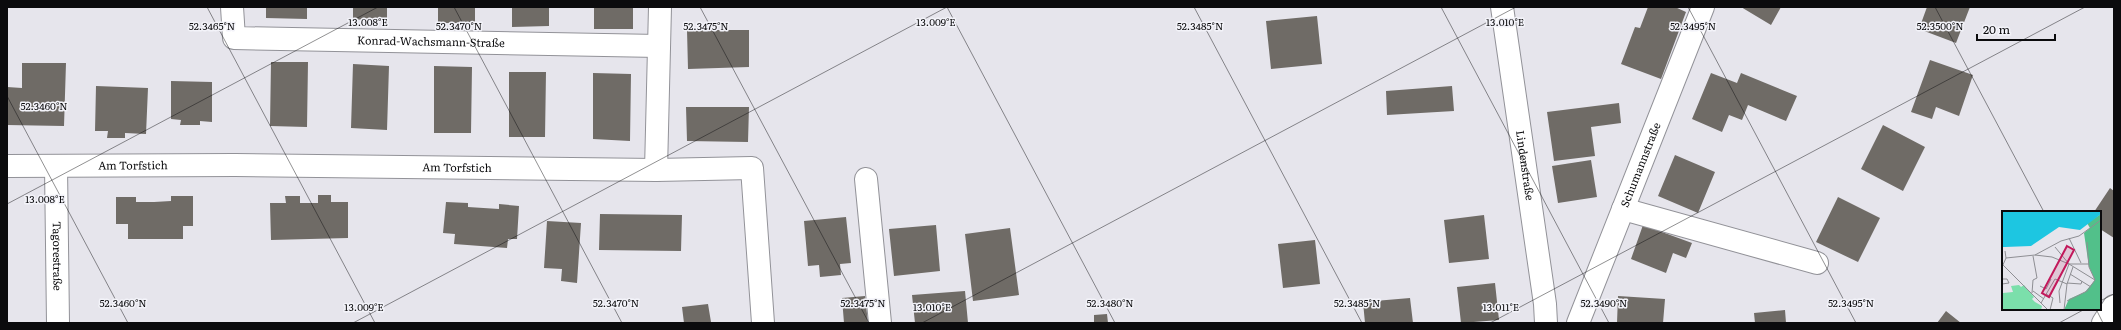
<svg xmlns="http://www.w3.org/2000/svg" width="2121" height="330" viewBox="0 0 2121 330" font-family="Literata,serif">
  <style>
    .building { fill: #6f6b66 }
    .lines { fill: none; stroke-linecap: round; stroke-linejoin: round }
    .minor-casing { stroke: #929298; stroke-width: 24 }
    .minor { stroke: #fff; stroke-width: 22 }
    .ticks { fill: none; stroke: #0b0b0d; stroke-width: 1; stroke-opacity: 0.45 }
    .labels { text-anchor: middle; stroke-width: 3; stroke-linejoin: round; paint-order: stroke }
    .street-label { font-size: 11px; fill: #0b0b0d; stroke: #f3f3f9 }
    .inset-road { fill: none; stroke: #8e8e93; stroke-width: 1 }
    .view { fill: #c2185b; fill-opacity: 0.15; stroke: #c2185b; stroke-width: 2 }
    .inset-edge { fill: none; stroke: #0b0b0d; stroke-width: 2 }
    .ticks-label { font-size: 10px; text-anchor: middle; fill: #0b0b0d; stroke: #f3f3f9; stroke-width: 3; stroke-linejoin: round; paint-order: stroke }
  </style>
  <rect width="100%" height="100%" fill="#e6e5ec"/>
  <!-- building -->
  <path class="building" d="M266,7H307V19L266,18Z
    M353,7H387V22L353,19Z
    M438,7H475V23H438Z
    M512,7H549V26L512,27Z
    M594,7H633V29H594Z
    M1648,7H1675L1686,12L1661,79L1621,64L1635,27L1640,28Z
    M1741,7H1781L1771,25Z
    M1927,7H1970L1956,43L1919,29Z
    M1317,16L1322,64L1271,69L1266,21Z
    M687,30H749V67L688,69Z
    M1930,60L1973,75L1959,116L1936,107L1932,119L1911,112Z
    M271,62H308L307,127L270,126Z
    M22,63H66L64,126L7,125V87L22,88Z
    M353,64L389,66L387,130L351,128Z
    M434,66L472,67L471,133H434Z
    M509,72H546L545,137H509Z
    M593,73L631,74L630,141L593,139Z
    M1711,73L1737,83L1741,73L1797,96L1786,121L1748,105L1742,120L1729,115L1722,132L1692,119Z
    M171,81L212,82V122L200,121V125H180L181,120L171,119Z
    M96,86L148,88L146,134L125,133V138H107L108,131H95Z
    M1452,86L1454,111L1387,115L1386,91Z
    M1619,103L1621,123L1591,127L1595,156L1554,161L1547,112Z
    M686,107H749L748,142L687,141Z
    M1883,125L1925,147L1903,191L1861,169Z
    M1675,155L1715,172L1698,213L1658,196Z
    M1591,160L1597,197L1558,203L1552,166Z
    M2110,188L2114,191V238L2100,229V212H2094Z
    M318,195H331V202H348V238L271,240L270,203H286L285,196H300V203H318Z
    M171,196H193V226H183V239H128V224H116V197H136V202H154L171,201Z
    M1838,197L1880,218L1858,262L1816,242Z
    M446,202L468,203V207L499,209V204L519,206L517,239H508L507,248L454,244L455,234L443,233Z
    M600,214L682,215L681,251L599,250Z
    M1484,215L1489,259L1449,263L1444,220Z
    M846,217L851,263L840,264L841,275L820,277L819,265L808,266L804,221Z
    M547,221L581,223L577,283L561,281L562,269L544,268Z
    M936,225L940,271L894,276L889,229Z
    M1643,225L1692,243L1686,258L1673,253L1666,273L1631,259Z
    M1010,228L1019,295L973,301L965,234Z
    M1315,240L1320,284L1283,288L1278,244Z
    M1495,283L1499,320L1461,323L1457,287Z
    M965,291L968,323H915L912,295Z
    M865,296L868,323H844L842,298Z
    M1618,296L1665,299L1663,323H1617Z
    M1410,298L1413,323H1365L1363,302Z
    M708,304L711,322L684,323L682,307Z
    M1785,310L1786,323H1755L1754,313Z
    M1946,311L1961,323H1937Z
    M1107,314L1108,323H1094V315Z"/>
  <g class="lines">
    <defs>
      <g id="minor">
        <path id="s1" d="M232,7L234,38L659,46"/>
        <path id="s2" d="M1502,7L1545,304L1546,323"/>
        <path id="s3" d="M7,166L235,165L656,170L752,168L763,323"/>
        <path id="s4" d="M56,166L58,323"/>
        <path d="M656,170L660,7"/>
        <path d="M866,179L880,323"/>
        <path d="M1623,209L1817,263"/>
        <path id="s5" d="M1578,323L1703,7"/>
        <path d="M2103,323L2114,306"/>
      </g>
    </defs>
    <!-- minor casing -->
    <use href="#minor" class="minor-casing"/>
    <!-- minor -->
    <use href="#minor" class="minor"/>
  </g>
  <!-- ticks -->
  <path class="ticks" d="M207,7L375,323M454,7L622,323M700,7L869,323M947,7L1115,323M1194,7L1362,323M1441,7L1609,323M1688,7L1856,323M1935,7L2044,212M7,96L128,323M7,204L378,7M2100,301L2114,294M2096,309L2103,323M353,323L947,7M922,323L1516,7M1490,323L2085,7M2059,323L2085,309"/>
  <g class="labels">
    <!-- street labels -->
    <g class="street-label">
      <text dy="4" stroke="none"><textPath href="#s1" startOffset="228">Konrad-Wachsmann-Straße</textPath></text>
      <text dy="4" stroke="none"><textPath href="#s3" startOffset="126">Am Torfstich</textPath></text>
      <text dy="4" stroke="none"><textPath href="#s2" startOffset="160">Lindenstraße</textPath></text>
      <text dy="4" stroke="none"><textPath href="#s5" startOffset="170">Schumannstraße</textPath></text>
      <text dy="4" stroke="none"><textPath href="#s3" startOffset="450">Am Torfstich</textPath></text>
      <text dy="4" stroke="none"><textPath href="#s4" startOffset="90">Tagorestraße</textPath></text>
    </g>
  </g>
  <!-- overview -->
  <g transform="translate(2002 211)">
    <rect width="99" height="99" fill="#e6e5ec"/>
    <path d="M17,74L19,76L22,74L32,86L30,88L33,91L40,95L39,99H0L1,82L11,81L9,75Z" fill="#7bdfab"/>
    <path d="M99,3V99H62L67,88L83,81L93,69L87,56L82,22L88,17L85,12Z" fill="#52c08a"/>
    <path d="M0,0H99V3L78,19L57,16L29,35L3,36H0Z" fill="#1dc6e1"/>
    <path class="inset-road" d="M67,27L79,52M85,31L87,56L93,69M53,36L67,53L93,69M33,44L59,30L77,25L99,9M4,47L33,44L50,46L67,53H87M1,54L46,99M0,56L4,47L3,40M68,63L89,76M0,68H5L7,72L0,73M65,72L79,73L80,70M38,75L44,78L49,68M31,80L42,88M30,82L31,69L35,67L31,45M44,83L51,87L48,99M65,90L85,80L93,69M39,92L53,68L65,73M58,92L57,80L67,53M62,99L65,73L71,56"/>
    <path class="view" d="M65,35L72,39L47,86L40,82Z"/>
    <rect width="99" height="99" class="inset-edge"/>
  </g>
  <g class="ticks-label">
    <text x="368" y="26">13.008°E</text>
    <text x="936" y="26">13.009°E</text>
    <text x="1505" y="26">13.010°E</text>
    <text x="212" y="30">52.3465°N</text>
    <text x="459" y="30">52.3470°N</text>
    <text x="706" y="30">52.3475°N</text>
    <text x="1200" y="30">52.3485°N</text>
    <text x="1693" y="30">52.3495°N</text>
    <text x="1940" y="30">52.3500°N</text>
    <text x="44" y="110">52.3460°N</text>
    <text x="45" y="203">13.008°E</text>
    <text x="123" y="307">52.3460°N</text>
    <text x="616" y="307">52.3470°N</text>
    <text x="863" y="307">52.3475°N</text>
    <text x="1110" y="307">52.3480°N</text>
    <text x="1357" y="307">52.3485°N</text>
    <text x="1604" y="307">52.3490°N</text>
    <text x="1851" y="307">52.3495°N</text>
    <text x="364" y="311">13.009°E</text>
    <text x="932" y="311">13.010°E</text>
    <text x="1501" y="311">13.011°E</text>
  </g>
  <!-- border -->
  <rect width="2121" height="330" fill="none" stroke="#0b0b0d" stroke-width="16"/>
  <!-- scale -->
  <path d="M1977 34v6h78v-6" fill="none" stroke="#0b0b0d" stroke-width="2"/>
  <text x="1983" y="34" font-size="12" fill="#0b0b0d" stroke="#f3f3f9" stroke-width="3" paint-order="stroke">20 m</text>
</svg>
